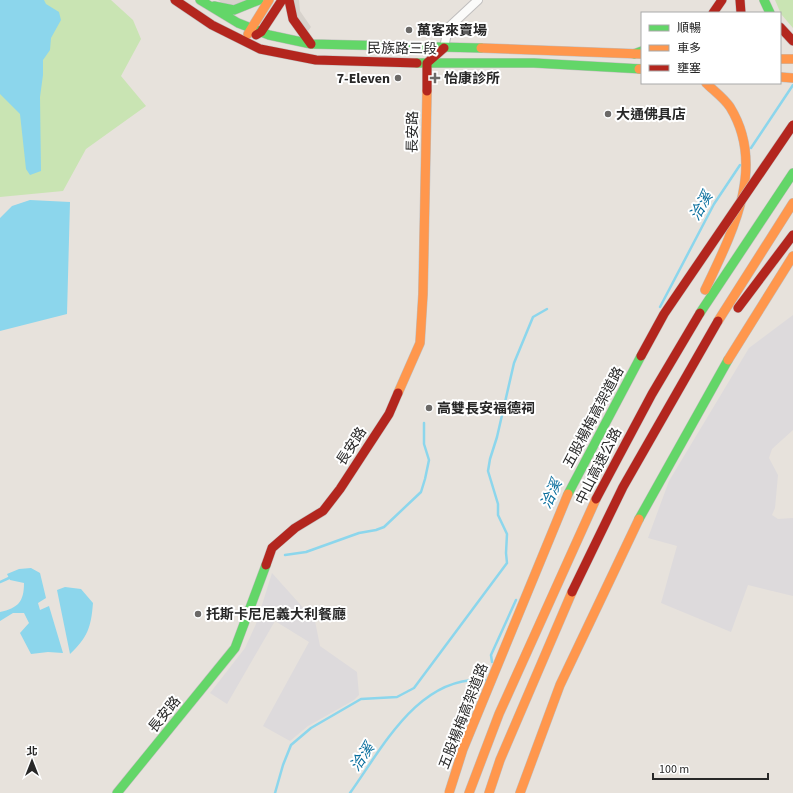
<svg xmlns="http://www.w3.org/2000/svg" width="793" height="793" viewBox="0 0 793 793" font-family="'Source Sans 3','Noto Sans TC',sans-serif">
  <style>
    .industrial { fill: #dddadc }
    .green { fill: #c9e4b3 }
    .plaza { fill: #d7d2cc }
    .water { fill: #8cd6ec }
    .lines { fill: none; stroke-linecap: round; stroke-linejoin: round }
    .stream { stroke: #8cd6ec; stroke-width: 2.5 }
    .street-casing { stroke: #c0bebe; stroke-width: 10 }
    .fast-casing { stroke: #c0bebe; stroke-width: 10 }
    .slow-casing { stroke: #c0bebe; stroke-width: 10 }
    .jam-casing { stroke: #c0bebe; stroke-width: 10 }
    .street { stroke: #fbfbfa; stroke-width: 8 }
    .fast { stroke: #63d668; stroke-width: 9 }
    .slow { stroke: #ff974d; stroke-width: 9 }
    .jam { stroke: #b3261e; stroke-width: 9 }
    .fast-bridge-casing { stroke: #bfbdbb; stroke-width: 10; stroke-linecap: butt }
    .slow-bridge-casing { stroke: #bfbdbb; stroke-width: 10; stroke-linecap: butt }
    .jam-bridge-casing { stroke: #bfbdbb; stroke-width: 10; stroke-linecap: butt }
    .fast-bridge { stroke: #63d668; stroke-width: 9 }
    .slow-bridge { stroke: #ff974d; stroke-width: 9 }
    .jam-bridge { stroke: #b3261e; stroke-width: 9 }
    .poi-dot { fill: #6b6967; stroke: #fff; stroke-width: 1.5 }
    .labels { text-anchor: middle; stroke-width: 4; stroke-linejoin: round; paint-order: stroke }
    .poi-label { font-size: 14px; font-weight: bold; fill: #282828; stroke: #fff; text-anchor: start }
    .street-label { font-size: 14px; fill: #282828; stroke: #fff }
    .water-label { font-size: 15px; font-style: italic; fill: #076d9c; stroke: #fff }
  </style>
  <rect width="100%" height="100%" fill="#e7e2dc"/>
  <!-- industrial -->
  <path class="industrial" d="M793,315V430L772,449L769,458L778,475L775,508L772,515L778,519L793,518V596L748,585L731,632L661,603L677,546L648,538L669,481L749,348Z
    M272,573L315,621L320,646L357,672L359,695L354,700L308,726L290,741L263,726L309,642L275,621L227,704L210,693L245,648L256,624Z"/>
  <!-- green -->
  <path class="green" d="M0,0H111L133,20L141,39L121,76L146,106L86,149L63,191L0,197Z
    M775,0H793V28L781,14Z"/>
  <!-- plaza -->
  <path class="plaza" d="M218,0H251L237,5H225Z
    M294,0H299L300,11L311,27L308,31L302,26L295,15Z"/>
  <!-- water -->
  <path class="water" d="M0,0H44L46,4L59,12L61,20L51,38L50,50L43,60V75L40,97L41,171L30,175L26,169L20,114L0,94Z
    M30,200L70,202L67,314L0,331V218L12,206Z
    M31,568L40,573L46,598L38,603L40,610L49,606L63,653L48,652L31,654L20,633L29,623L24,613H13L0,621V612C18,608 24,602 24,583L10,580L7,574L19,569Z
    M65,587L81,589L93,603C91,627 88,637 70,654L57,590Z"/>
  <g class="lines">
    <!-- stream -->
    <path class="stream" d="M751,148L793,85
      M660,307L714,204L740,165
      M285,555L306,552L359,533L376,530L384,527L421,492L425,479L429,460L424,444V423
      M0,582L9,578
      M492,662L491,655L516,600
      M275,793L283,765L291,745L311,728L361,699L397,697L414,688L507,563L506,553L507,534L498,515V504L488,471L490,459L497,437L514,363L533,317L547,309
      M350,793C383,747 419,675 485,680"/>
    <defs>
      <path id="street" d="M444,48L448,28L478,0"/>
      <path id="fast" d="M200,0L238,23L269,35L311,44L481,48
        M764,0L770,13
        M214,6L234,10L259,0
        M634,54L642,51
        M417,63H534L642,69
        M700,313L793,173
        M639,519L728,360
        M117,793L235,648L266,565"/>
      <path id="slow" d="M248,34L269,0
        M481,48L641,54
        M780,59H793
        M639,69H642
        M780,77L793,78
        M705,290C732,233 767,167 730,107C724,98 713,90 706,83
        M718,321L793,203
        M728,360L793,256
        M398,393L420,343L423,294L427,91
        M469,793L499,714L596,499
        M489,793L500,760L572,592
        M520,793L560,685L639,519"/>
      <path id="jam" d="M175,0L212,25L260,49L316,60L417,63
        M289,0L293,19L311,44
        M740,0L741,13
        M713,13L722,0
        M780,27L793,41
        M256,35L261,32L282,0
        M427,91V63L444,48
        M738,308L793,235
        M596,499L652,394L700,313
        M266,565L272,548L295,528L323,511L340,489L389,414L398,393
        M572,592L623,487L718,321"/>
    </defs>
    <!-- street casing -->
    <use href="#street" class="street-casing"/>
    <!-- fast casing -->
    <use href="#fast" class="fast-casing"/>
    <!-- slow casing -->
    <use href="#slow" class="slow-casing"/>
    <!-- jam casing -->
    <use href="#jam" class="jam-casing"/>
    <!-- street -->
    <use href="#street" class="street"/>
    <!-- fast -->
    <use href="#fast" class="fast"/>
    <!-- slow -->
    <use href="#slow" class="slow"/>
    <!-- jam -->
    <use href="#jam" class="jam"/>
    <defs>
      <path id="fast-bridge" d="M568,494L641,356"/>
      <path id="slow-bridge" d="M449,793L463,749L568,494"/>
      <path id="jam-bridge" d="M641,356L664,314L793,125"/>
    </defs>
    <!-- fast-bridge casing -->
    <use href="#fast-bridge" class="fast-bridge-casing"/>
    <!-- slow-bridge casing -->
    <use href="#slow-bridge" class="slow-bridge-casing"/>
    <!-- jam-bridge casing -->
    <use href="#jam-bridge" class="jam-bridge-casing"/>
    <!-- fast-bridge -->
    <use href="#fast-bridge" class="fast-bridge"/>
    <!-- slow-bridge -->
    <use href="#slow-bridge" class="slow-bridge"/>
    <!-- jam-bridge -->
    <use href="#jam-bridge" class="jam-bridge"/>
  </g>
  <!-- markers -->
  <g class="poi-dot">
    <circle cx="409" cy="30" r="4"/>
    <circle cx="398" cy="78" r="4"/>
    <path d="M433 72h4v4h4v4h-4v4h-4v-4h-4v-4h4z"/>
    <circle cx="608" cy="114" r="4"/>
    <circle cx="429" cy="408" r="4"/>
    <circle cx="198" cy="614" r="4"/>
  </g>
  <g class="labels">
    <!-- poi labels -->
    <g class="poi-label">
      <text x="417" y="35">萬客來賣場</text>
      <text x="390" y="83" text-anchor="end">7-Eleven</text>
      <text x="444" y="83">怡康診所</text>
      <text x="616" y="119">大通佛具店</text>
      <text x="437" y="413">高雙長安福德祠</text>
      <text x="206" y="619">托斯卡尼尼義大利餐廳</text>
    </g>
    <!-- street labels -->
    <g class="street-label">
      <text transform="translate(402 48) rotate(1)" y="5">民族路三段</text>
      <text transform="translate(412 132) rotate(-89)" y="5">長安路</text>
      <text transform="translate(593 417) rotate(-62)" y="5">五股楊梅高架道路</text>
      <text transform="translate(351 446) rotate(-57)" y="5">長安路</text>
      <text transform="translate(598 466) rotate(-63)" y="5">中山高速公路</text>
      <text transform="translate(164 714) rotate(-51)" y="5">長安路</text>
      <text transform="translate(463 716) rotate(-69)" y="5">五股楊梅高架道路</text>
    </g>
    <!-- water labels -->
    <g class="water-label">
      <text transform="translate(701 206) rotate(-60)" y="5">洽溪</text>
      <text transform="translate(551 494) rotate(-65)" y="5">洽溪</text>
      <text transform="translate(362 757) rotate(-55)" y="5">洽溪</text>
    </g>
  </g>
  <!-- legend -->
  <rect x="641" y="12" width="140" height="72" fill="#ffffff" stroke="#a9a9a9"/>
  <rect x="649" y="25" width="20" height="6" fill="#63d668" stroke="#a9a9a9"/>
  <text x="677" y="32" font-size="12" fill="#282828">順暢</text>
  <rect x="649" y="45" width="20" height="6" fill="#ff974d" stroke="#a9a9a9"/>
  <text x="677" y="52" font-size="12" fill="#282828">車多</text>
  <rect x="649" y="65" width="20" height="6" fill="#b3261e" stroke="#a9a9a9"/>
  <text x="677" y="72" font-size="12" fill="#282828">壅塞</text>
  <!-- north arrow -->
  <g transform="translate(32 761)" stroke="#ffffff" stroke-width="3" paint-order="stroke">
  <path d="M0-3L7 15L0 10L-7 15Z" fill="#282828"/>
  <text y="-6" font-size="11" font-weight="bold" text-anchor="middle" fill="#282828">北</text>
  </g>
  <!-- scale -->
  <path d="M653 773v6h115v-6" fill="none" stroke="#282828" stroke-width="2"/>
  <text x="659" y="773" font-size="12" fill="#282828" stroke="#ffffff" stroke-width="3" paint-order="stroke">100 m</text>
</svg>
